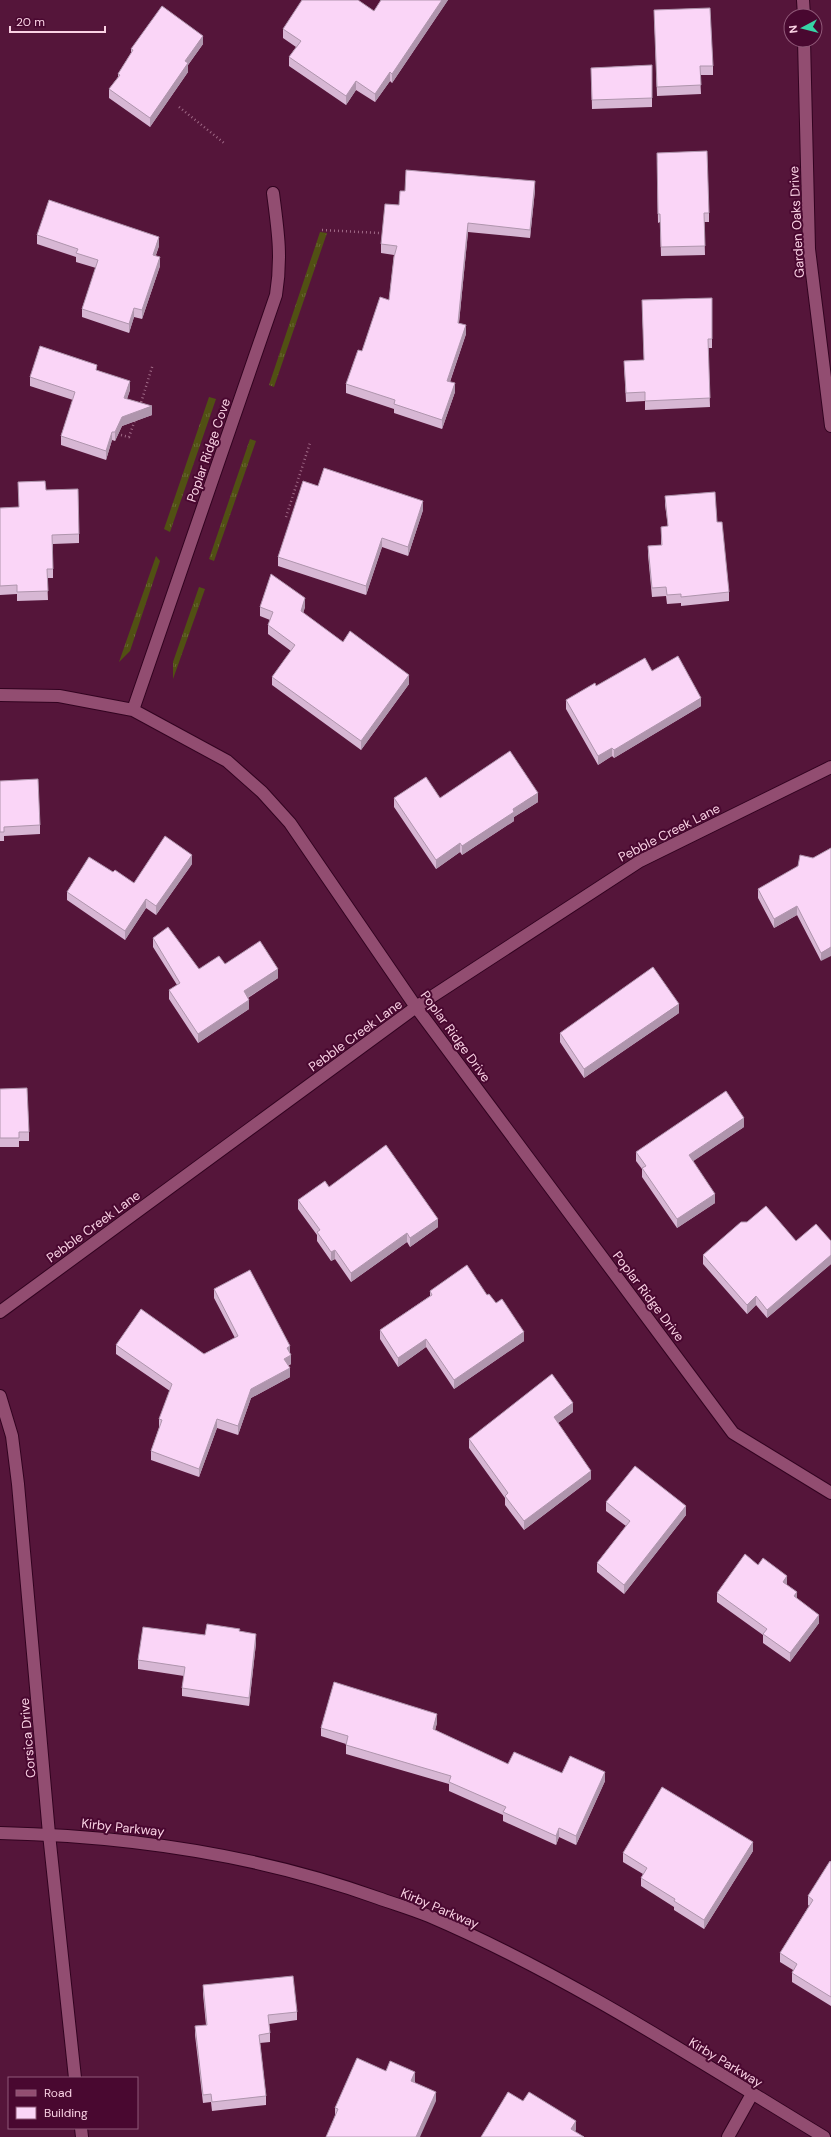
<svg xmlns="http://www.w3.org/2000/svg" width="831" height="2137" viewBox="0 0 831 2137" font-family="'DM Sans',sans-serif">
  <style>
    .grass { fill: url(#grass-tufts) }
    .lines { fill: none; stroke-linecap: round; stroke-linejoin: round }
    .street-casing { stroke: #320320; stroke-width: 14 }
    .secondary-casing { stroke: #320320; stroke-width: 14 }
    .path { stroke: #a06a87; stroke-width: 2.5; stroke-dasharray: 1 3; stroke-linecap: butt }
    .street { stroke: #924d71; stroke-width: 12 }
    .secondary { stroke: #924d71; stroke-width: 12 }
    .wall { fill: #d7b7d4 }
    .shaded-wall { fill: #af95ad }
    .building { fill: #fad5f7; stroke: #af95ad }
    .labels { text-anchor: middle; stroke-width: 4; stroke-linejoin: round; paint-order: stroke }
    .street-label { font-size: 13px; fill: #fad2e4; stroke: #490830 }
  </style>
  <defs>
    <pattern id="grass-tufts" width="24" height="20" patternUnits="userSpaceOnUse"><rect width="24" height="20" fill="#515013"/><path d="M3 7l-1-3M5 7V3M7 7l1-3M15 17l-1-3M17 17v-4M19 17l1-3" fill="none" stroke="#6b6835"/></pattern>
  </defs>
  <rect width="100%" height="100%" fill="#55153a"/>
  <!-- grass -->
  <path class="grass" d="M320,232L327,233L274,387L269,385Z
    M209,397L216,399L170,532L164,529Z
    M250,439L256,441L214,561L209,559Z
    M156,556L160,561L130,651L119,662Z
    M199,587L205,589L173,679V662Z"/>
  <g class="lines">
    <defs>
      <path id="street" d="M803,0L804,16
        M804,40L809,249L831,426
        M0,695L59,696L133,710L227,761L262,792L290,823L416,1007L733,1433L831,1493
        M133,710L276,295C282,257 278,231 273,193
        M0,1312L416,1007L640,861L831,767
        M0,1396L12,1436L18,1484L49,1834L75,2078
        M81,2128L82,2137"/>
      <path id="secondary" d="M0,1833C130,1836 256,1854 378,1898C395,1904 412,1909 429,1916C567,1975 695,2059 824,2137
        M728,2137L752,2094"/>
    </defs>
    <!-- street casing -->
    <use href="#street" class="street-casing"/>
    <!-- secondary casing -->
    <use href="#secondary" class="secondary-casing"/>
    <!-- path -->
    <path class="path" d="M179,107L224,143
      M322,230L379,233
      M140,406L153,364
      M121,435L129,437L135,420
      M286,517L310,443"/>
    <!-- street -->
    <use href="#street" class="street"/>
    <!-- secondary -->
    <use href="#secondary" class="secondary"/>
  </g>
  <!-- wall -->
  <path class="wall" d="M448,0L392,83L390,81L375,102L356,90L346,105L289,66V57L296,47L283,38V29L374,11Z
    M654,10L713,66V75H700L701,94L657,96Z
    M203,44L188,65V72L150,127L109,98V89L118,77V74L131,53V49Z
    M652,65V107L592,109L591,68Z
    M657,162L709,213V222H704L705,255L661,256L660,222L658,223Z
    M535,190L530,238L468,232L459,323L466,334L450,382L455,392L442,429L394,413V409L346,393V384L362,351L389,300L394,255L381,253V244L399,205Z
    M37,235L159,246L156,255L160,266L142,319L134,317L129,333L82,317V309L96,268L76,262V257L37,244Z
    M712,298V348H708L710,407L645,410V401L626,402L624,361L644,360L642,300Z
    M97,370L130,390L127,399L152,415L122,426L115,441L112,440L106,460L61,445V436L73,400L30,386V377Z
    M318,486L423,510L408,556L382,547L366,595L278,566V557Z
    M46,490L79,534V543L53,544V578H47L48,600L17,601V594L0,595V508L19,507Z
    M665,496L717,522L729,592V601L681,606V603L667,604L666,596L652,597L648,555V546L661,545V527L668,526L665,505Z
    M260,607H305L303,613L343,642L409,684L361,750L272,685V677L291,651L268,634V625L270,620L260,616Z
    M652,671L701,706L614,758L612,756L598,765L566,709V700L596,686Z
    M0,781L40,825V834L4,836V841H0Z
    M394,798H440L538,802L514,817V821L462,855L460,852L436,869L394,807Z
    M831,848L821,961L797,915L774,928L758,898V889Z
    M192,864L156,915L146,908L125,940L67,900V892L113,872L134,883Z
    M153,938L199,969L225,964L278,978L248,998L249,1009L198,1043L169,999V990L177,985L153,947Z
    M679,1013L584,1078L560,1042V1033Z
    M0,1089L29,1132V1141H19V1147H0Z
    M744,1127L693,1161L715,1203L677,1228L642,1177V1169L636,1161V1152Z
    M329,1187L438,1227L410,1247L407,1242L351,1282L335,1259L331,1261L317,1241V1235L298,1209V1200Z
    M796,1241H831V1264L767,1318L756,1305L747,1314L703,1264V1255Z
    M214,1289L290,1354L291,1364L288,1366L290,1377L251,1398L238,1435L217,1428L199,1477L151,1460V1451L159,1428V1419L170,1391L116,1354V1345L204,1354L235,1338L214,1298Z
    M430,1291L487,1295L524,1341L454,1389L426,1347L398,1367L380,1339V1330L430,1296Z
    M573,1412L558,1423L591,1479L524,1530L505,1505V1498L469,1448V1439Z
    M606,1502L686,1515L624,1594L597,1572V1563L626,1526L606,1511Z
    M787,1585L797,1599L819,1623L790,1662L763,1643V1635L717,1602V1593Z
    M240,1631L256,1643L249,1706L182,1696V1688L184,1676L138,1669V1660L205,1635Z
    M437,1723L435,1730L508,1764L605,1781L576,1845L559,1837L556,1845L503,1821V1815L449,1791V1784L346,1754V1744L321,1736V1728Z
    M753,1851L704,1929L674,1910V1907L641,1886V1878L643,1874L623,1862V1853Z
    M831,1862V2006L792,1982V1973L793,1970L780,1962V1953L809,1906L808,1905V1896Z
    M203,1985L297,2012V2020L269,2024L270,2033V2042L260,2043L266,2096V2105L212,2111L211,2102L203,2103L195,2035V2026L206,2025L203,1994Z
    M386,2071L415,2081V2083L436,2101L335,2115V2108Z"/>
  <!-- shaded-wall -->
  <path class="shaded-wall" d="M442,0H448L392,83V74Z
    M203,36V44L188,65V72L150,127V118L185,61Z
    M390,72V81L375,102V94Z
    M356,81V90L346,105V96Z
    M535,181V190L530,238V230Z
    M468,223V232L458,332V323Z
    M159,237V246L153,263V255Z
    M160,257V266L142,319V310Z
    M134,308V317L129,333V324Z
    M466,325V334L447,390V381Z
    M130,381V390L124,407V398Z
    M455,383V392L442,429V420Z
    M152,406V415L122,426L115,441V432L122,417Z
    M112,432V440L106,460V451Z
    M423,501V510L408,556V547Z
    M382,538V547L366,595V586Z
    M305,598V607L301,620V611Z
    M409,675V684L361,750V741Z
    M701,698V706L614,758V750Z
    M612,748V756L598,765V756Z
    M538,793V802L514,817V821L462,855V846L513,809Z
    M460,843V852L436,869V860Z
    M192,855V864L156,915V906Z
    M146,899V908L125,940V931Z
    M797,906V915L774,928V919Z
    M831,947V956L821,961V953Z
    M278,969V978L244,1000V991Z
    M249,1000V1009L198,1043V1034Z
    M679,1004V1013L584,1078V1069Z
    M744,1118V1127L689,1164V1155Z
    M715,1194V1203L677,1228V1219Z
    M438,1219V1227L410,1247V1238Z
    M407,1233V1242L351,1282V1273Z
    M335,1250V1259L331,1261V1252Z
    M831,1255V1264L767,1318V1310Z
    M756,1296V1305L747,1314V1305Z
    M524,1332V1341L454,1389V1380Z
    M426,1339V1347L398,1367V1358Z
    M290,1346V1355L287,1348Z
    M291,1355V1364L284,1368V1359Z
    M290,1368V1377L251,1398L238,1435V1426L251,1389Z
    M573,1403V1412L554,1426V1417Z
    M217,1419V1428L199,1477V1469Z
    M591,1471V1479L524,1530V1521Z
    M686,1506V1515L624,1594V1585Z
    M787,1576V1585L783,1582Z
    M797,1592V1601L794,1596Z
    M819,1615V1623L790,1662V1653Z
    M256,1634V1643L249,1706V1698Z
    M437,1714V1723L433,1738V1729Z
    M605,1772V1781L576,1845V1836Z
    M559,1828V1837L556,1845V1836Z
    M753,1842V1851L704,1929V1920Z
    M415,2072V2081L411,2090V2081Z
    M436,2092V2101L420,2137H416Z
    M576,2121V2130L572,2137L571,2129Z"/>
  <!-- building -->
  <path class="building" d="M302,0H358L374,11L381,0H442L392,74L390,72L375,94L356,81L346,96L289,57L301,41L283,29Z
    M162,6L203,36L185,61L188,63L150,118L109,89L120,75L118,74L133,50L131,49Z
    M710,8L713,66H700L701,85L657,87L654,10Z
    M652,65V98L592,100L591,68Z
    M707,151L709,213H704L705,246L661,247L660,214H658L657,153Z
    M406,170L535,181L530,230L468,223L458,323L466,325L447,381L455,383L442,420L394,404L395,400L346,384L358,350L362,351L380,297L389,300L394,257L397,246L381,244L385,204L399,205L400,191H405Z
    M49,200L159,237L153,255L160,257L142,310L134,308L129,324L82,309L98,260L76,253L78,249L37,235Z
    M712,298V339H708L710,398L645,401V392L626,393L624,361L644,360L642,300Z
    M40,346L97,365L96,370L130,381L124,398L152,406L122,417L115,432H112L106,451L61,436L75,392L30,377Z
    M324,468L423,501L408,547L382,538L366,586L278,557L303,481L318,486Z
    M45,481L46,490L78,489L79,534L52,535L53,569H47L48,591L17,592V585L0,586V508L19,507L18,482Z
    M715,492L717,522H722L729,592L681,597V594L667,595L666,587L652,588L648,546L662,545L661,527L668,526L665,496Z
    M271,574L305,598L301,611L343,642L350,631L409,675L361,741L272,677L295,645L268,625L273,612L260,607Z
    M678,656L701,698L614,750L612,748L598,756L566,700L595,683L596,686L645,658L652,671Z
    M510,751L538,793L513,809L514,812L462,846L460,843L436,860L394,798L426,777L440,798Z
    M38,779L40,825L4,827V832H0V781Z
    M165,836L192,855L156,906L146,899L125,931L67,892L89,857L113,872L115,870L134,883Z
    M831,848V947L821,953L797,906L774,919L758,889L798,866L800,855L813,858Z
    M168,927L199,969L219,956L225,964L260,941L278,969L244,991L249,1000L198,1034L169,990L180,983L153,938Z
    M653,967L679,1004L584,1069L560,1033Z
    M27,1088L29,1132H19V1138H0V1089Z
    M726,1091L744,1118L689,1155L715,1194L677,1219L642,1168L646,1166L636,1152Z
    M386,1145L438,1219L410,1238L407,1233L351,1273L335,1250L331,1252L317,1232L320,1230L298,1200L325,1181L329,1187Z
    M766,1206L796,1241L816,1224L831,1241V1255L767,1310L756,1296L747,1305L703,1255L741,1222H747Z
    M467,1265L487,1295L489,1294L496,1303L502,1299L524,1332L454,1380L426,1339L398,1358L380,1330L432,1295L430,1291Z
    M250,1270L290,1346L287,1348L291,1355L284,1359L290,1368L251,1389L238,1426L217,1419L199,1469L151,1451L162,1420L159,1419L172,1384L116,1345L141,1309L204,1354L238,1336L214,1289Z
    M552,1374L573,1403L554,1417L591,1471L524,1521L505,1496L508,1493L469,1439Z
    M635,1466L686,1506L624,1585L597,1563L630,1521L606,1502Z
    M745,1554L758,1565L763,1558L787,1576L783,1582L797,1592L794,1596L819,1615L790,1653L763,1634L767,1629L717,1593Z
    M207,1624L240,1629L239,1631L256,1634L249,1698L182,1688L185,1667L138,1660L143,1627L205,1635Z
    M334,1682L437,1714L433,1729L508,1764L514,1752L562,1773L570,1756L605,1772L576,1836L559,1828L556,1836L503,1812L506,1807L449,1782L451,1776L346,1745L348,1736L321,1728Z
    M662,1787L753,1842L704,1920L674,1901L675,1899L641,1878L647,1868L623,1853Z
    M830,1861L831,1862V1997L792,1973L797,1964L780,1953L813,1900L808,1896Z
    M293,1976L297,2012L268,2015L270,2033L259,2035L266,2096L212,2102L211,2094L203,2095L195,2026L207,2025L203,1985Z
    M357,2058L386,2071L390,2061L415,2072L411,2081L436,2092L416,2137H326L338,2109L335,2108Z
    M508,2092L523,2101L529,2092L576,2121L571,2129L584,2137H481Z"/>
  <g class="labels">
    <!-- street labels -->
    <g class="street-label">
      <text transform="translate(796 222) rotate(-93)" y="5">Garden Oaks Drive</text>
      <text transform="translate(208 450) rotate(-71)" y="5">Poplar Ridge Cove</text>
      <text transform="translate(669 832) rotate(-27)" y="5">Pebble Creek Lane</text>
      <text transform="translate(355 1035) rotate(-36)" y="5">Pebble Creek Lane</text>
      <text transform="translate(456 1036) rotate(54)" y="5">Poplar Ridge Drive</text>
      <text transform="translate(93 1226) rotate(-36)" y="5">Pebble Creek Lane</text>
      <text transform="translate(649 1296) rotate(53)" y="5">Poplar Ridge Drive</text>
      <text transform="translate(27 1738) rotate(-95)" y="5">Corsica Drive</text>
      <text transform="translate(123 1827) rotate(6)" y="5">Kirby Parkway</text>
      <text transform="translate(440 1908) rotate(23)" y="5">Kirby Parkway</text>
      <text transform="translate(726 2062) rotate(31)" y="5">Kirby Parkway</text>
    </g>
  </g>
  <!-- legend -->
  <rect x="8" y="2077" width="130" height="52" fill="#490830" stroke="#905978"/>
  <rect x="16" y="2090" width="20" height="6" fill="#924d71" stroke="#905978"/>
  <text x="44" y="2097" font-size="12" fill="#fad2e4">Road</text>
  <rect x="16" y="2107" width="20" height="12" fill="#fad5f7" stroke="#905978"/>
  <text x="44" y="2117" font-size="12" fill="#fad2e4">Building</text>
  <!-- north arrow -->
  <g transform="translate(803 28) rotate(263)"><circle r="19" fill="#490830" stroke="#905978"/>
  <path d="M0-3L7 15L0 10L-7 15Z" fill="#37d4a6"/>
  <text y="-6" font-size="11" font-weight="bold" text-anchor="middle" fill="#fad2e4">N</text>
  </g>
  <!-- scale -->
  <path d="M10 26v6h95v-6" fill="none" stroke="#fad2e4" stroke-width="2"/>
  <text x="16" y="26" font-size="12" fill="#fad2e4" stroke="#490830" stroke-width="3" paint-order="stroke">20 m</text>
</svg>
